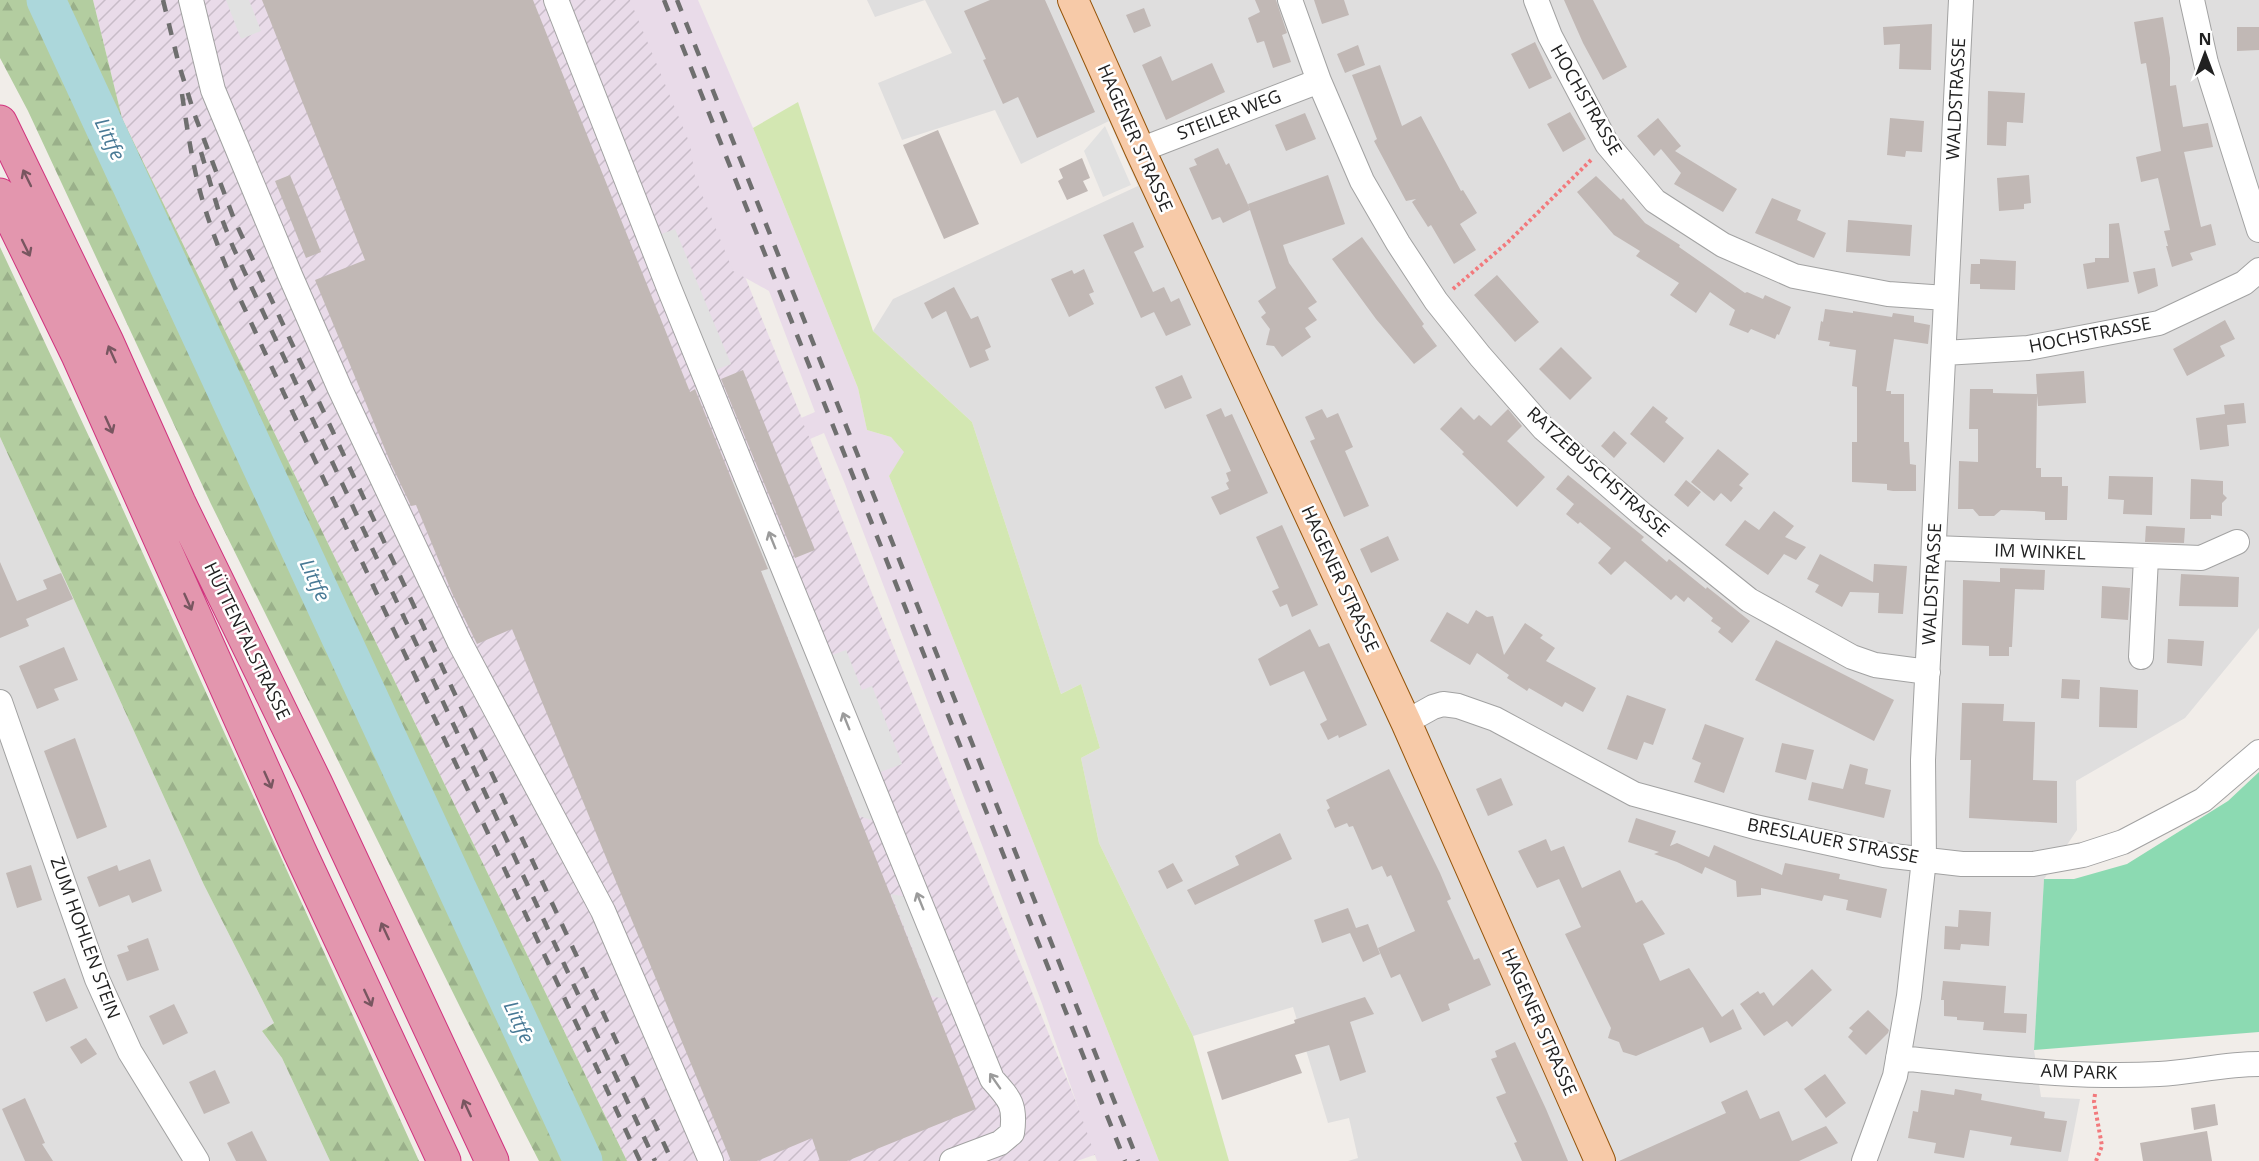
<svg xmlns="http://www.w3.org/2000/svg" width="2259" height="1161" viewBox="0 0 2259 1161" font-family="'Open Sans',sans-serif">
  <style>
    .residential { fill: #dfdede }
    .industrial { fill: url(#industrial-furrows) }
    .railway { fill: #e9dbe9 }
    .grass { fill: #d3e7b2 }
    .forest { fill: url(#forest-firs) }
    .pitch { fill: #8cdab2 }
    .parking { fill: #e1e1e1 }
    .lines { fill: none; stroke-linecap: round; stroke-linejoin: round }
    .river { stroke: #acd7db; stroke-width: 39 }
    .building { fill: #c1b8b5 }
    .minor-casing { stroke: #a2a2a2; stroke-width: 26 }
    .major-casing { stroke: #955409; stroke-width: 32 }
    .highway-casing { stroke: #d1337e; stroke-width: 35 }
    .path { stroke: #f2797c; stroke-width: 4; stroke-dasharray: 3 3; stroke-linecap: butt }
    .minor { stroke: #fff; stroke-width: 24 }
    .major { stroke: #f7caa8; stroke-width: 30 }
    .highway { stroke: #e396ae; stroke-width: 33 }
    .rail { stroke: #6f6f6f; stroke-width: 4.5; stroke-dasharray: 12 12; stroke-linecap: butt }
    .oneway { stroke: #785660 }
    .oneway2 { stroke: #9b9b9b }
    .labels { text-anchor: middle; stroke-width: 5; stroke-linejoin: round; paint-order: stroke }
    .street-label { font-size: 18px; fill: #212121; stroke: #fff }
    .water-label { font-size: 20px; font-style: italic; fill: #487995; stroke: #fff }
  </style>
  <defs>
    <pattern id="industrial-furrows" width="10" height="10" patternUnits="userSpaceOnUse" patternTransform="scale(1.5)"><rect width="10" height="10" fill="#e9dbe9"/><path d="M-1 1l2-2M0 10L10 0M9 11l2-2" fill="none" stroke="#c8bcc8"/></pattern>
    <pattern id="forest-firs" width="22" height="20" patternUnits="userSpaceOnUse" patternTransform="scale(1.5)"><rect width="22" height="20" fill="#b3cda0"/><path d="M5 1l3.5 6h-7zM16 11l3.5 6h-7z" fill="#9ab08a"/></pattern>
  </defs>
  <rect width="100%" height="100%" fill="#f1ede9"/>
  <!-- residential -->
  <path class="residential" d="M867,0H925L875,17Z
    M925,0H2259V628L2185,718L2076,781L2077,830L2044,879L2034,1050L2041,1097L2080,1099L2068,1161H1348L1358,1158L1349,1118L1328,1123L1293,1007L1193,1036L1099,843L1081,758L1100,748L1081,684L1061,694L972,422L873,331L893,299L1138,186L1109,121L1021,164L995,110L902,140L878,83L952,53Z
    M0,437L204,885L274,1023L262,1031L282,1058L330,1161H0Z"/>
  <!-- industrial -->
  <path class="industrial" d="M93,0H634L1097,1154L1077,1161H627L122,118Z"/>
  <!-- railway -->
  <path class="railway" d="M630,0H698L753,128L858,388L867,430L891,437L905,452L889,476L1159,1161H1097L1041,1001L845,484L824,433L810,439L801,418L815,412L769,291L733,271L695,177L690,144Z"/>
  <!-- grass -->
  <path class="grass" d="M798,102L873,331L972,422L1061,694L1081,684L1100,748L1081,758L1099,843L1193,1036L1229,1161H1159L889,476L904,452L891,437L867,430L858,388L753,128Z"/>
  <!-- forest -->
  <path class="forest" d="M0,0H93L122,118L627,1161H539L463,1013L211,504L28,111L0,58Z
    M0,247L115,492L419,1161H330L282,1058L262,1031L274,1023L204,885L0,437Z"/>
  <!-- pitch -->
  <path class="pitch" d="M2259,772V1032L2034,1050L2044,879H2074L2127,864L2228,801Z"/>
  <!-- parking -->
  <path class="parking" d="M226,0H249L261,31L241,39Z
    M1105,126L1131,185L1103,197L1084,151Z
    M675,229L731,364L713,371L656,236Z
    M724,479L745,484L880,823L859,816Z
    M846,650L862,690L872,686L902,764L878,773L827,657Z
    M891,894L912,898L953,1001L931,996Z"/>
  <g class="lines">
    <!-- river -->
    <path class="river" d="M46,0L583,1161"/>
  </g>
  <!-- building -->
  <path class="building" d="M262,0H533L690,392L695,389L768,569L761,571L976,1109L847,1161H820L812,1138L757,1161H731L512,629L477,644L452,593L416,505L411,506L391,464L315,280L365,260Z
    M990,0H1045L1095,112L1037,138L1018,97L1003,104L983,60L986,59L964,11Z
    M1255,0H1276L1287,33L1282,35L1291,62L1273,68L1264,41L1257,43L1248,18L1260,12Z
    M1314,0H1344L1349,15L1322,24Z
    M1564,0H1593L1627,67L1603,80L1583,43Z
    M1144,8L1151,26L1134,33L1126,15Z
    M2163,17L2170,58V86L2176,85L2183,127L2208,123L2213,147L2184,152L2201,227L2211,224L2216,245L2190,253L2193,260L2172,267L2166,246H2168L2164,231L2170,230L2158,178L2141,182L2136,157L2161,151L2146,63L2141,64L2134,22Z
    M1932,24L1931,70L1899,69L1900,44L1884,45L1883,27Z
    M2237,27H2259V50L2237,51Z
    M1535,42L1552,78L1529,89L1511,54Z
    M1358,45L1365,65L1345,73L1337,54Z
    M1161,56L1172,81L1212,63L1225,92L1166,120L1142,65Z
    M1380,65L1402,126L1421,116L1461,191L1463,190L1477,213L1460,224L1476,250L1454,264L1431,225L1428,227L1412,202L1416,199L1406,201L1374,141L1377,139L1352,75Z
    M1988,91L2025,93L2023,123L2007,122L2006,146L1987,145Z
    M1570,112L1586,139L1563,152L1547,124Z
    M1305,113L1316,139L1286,151L1275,125Z
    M1658,118L1681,146L1675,151L1737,189L1723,212L1674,184L1681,173L1661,149L1654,156L1637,136Z
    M1890,118L1924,121L1922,152L1906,151L1905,157L1887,155Z
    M938,130L979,224L944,239L903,145Z
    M1218,148L1226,165L1229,163L1250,209L1248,204L1328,175L1345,224L1283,245L1289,263L1317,302L1308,308L1317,320L1305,328L1311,337L1282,357L1274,346L1266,345L1270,329L1261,317L1266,313L1258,301L1276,288L1250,210L1223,223L1220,217L1212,220L1189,168L1197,165L1194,159Z
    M1082,158L1090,178L1083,181L1088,191L1067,200L1058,181L1063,178L1059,169Z
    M290,175L321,252L306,258L275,181Z
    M2029,175L2031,203L2024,204V209L1999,211L1997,178Z
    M1596,176L1621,200L1623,198L1645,223L1680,245L1679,247L1745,293L1747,292L1763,299L1765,295L1791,307L1779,335L1777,334L1775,339L1751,329L1748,333L1729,325L1735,310L1710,292L1696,313L1670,295L1679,283L1636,256L1640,251L1614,235L1577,192Z
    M1772,198L1801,210L1797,220L1826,233L1814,258L1755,233Z
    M1848,220L1912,225L1910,256L1846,252Z
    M1133,222L1144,247L1134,252L1153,292L1164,287L1171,302L1179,298L1191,325L1166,336L1154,312L1141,318L1103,235Z
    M2119,223L2129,282L2087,289L2083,264L2095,262V258H2109V224Z
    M1362,237L1424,324L1422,326L1437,346L1414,364L1376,319L1332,259Z
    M1980,259L2016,261L2015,290L1980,289V284H1970L1971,264H1980Z
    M2155,268L2158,286L2138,294L2133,272Z
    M1084,269L1094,292L1089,294L1094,304L1069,317L1051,279L1072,270L1074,274Z
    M1497,275L1539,322L1515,342L1474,295Z
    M954,287L971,319L978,316L991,347L985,350L989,360L970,368L946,311L932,319L924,303Z
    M1825,309L1853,313V311L1892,317L1893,313L1914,316V322L1930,325L1928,344L1894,339L1886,391H1891V394H1904V442H1909L1910,464L1916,465V491H1893L1887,490V484L1852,482V442H1857V387L1852,386L1856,350L1829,346L1830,342L1818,340L1821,321L1823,322Z
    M2225,320L2235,339L2220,346L2225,356L2187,376L2173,349Z
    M1561,347L1592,378L1570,400L1539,369Z
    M743,370L815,550L795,558L721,379Z
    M2084,371L2086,403L2038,406L2037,395L2036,468H2041V477H2062V486H2068L2067,520H2045V512L2034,511L2001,510L1994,516H1979L1973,509H1958L1959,461L1978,462V429H1969L1970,389H1993V393L2037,394L2036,374Z
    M1182,375L1192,398L1165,409L1155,387Z
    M2244,403L2246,423L2227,425L2229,446L2200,450L2196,418L2225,414L2224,405Z
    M1653,406L1668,418L1665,422L1684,438L1664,463L1630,434Z
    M1461,407L1474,420L1479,415L1491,426L1508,409L1522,426L1507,441L1545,477L1517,507L1462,454L1464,452L1440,429Z
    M1221,408L1225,417L1232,414L1268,493L1220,515L1211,497L1229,489L1226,483L1229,481L1226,473L1231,471L1206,415Z
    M1322,409L1327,418L1338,413L1353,447L1345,451L1369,506L1344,517L1310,441L1315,439L1305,417Z
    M1614,431L1627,443L1614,458L1601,446Z
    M1718,449L1749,474L1739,485L1743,488L1731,502L1721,493L1714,501L1691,482Z
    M1568,475L1644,537L1641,540L1667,562L1669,559L1706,589L1707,587L1750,621L1732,643L1718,632L1721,628L1711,621L1713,618L1688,597L1684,602L1676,595L1671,600L1625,561L1611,575L1598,563L1611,548L1580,522L1578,524L1566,514L1574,504L1556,489Z
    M2109,476L2153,477L2152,515L2123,514L2124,500L2108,499Z
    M2191,479L2223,481V494L2227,498L2222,503V516L2211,515V519H2190Z
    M1686,480L1701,492L1688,507L1674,495Z
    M1774,511L1794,526L1785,537L1806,547L1796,560L1784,554L1768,575L1725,545L1745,520L1759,530Z
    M1282,525L1318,605L1292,617L1287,604L1280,607L1272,591L1279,588L1256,537Z
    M2146,526L2185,528L2184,543L2145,542Z
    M1388,536L1399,560L1371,573L1360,549Z
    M1820,554L1873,582L1874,564L1907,566L1903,614L1878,613L1879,593L1850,592L1842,607L1815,592L1819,585L1807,579Z
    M0,562L17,601L47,589L43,580L61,573L73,599L26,619L29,626L0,638Z
    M2000,568L2045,570L2044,590L2015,589L2012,647H2009V656H1989V646L1962,645L1963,580L2000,582Z
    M2181,574L2239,577L2238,607L2179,606Z
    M2102,586L2130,588L2128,620L2101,618Z
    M1476,610L1487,617L1493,616L1504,655L1525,623L1543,635L1540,638L1555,648L1546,661L1596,688L1583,712L1565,702L1562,707L1529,688L1527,691L1507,678L1509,675L1477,653L1470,665L1430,641L1447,612L1468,624Z
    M1310,629L1319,647L1329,643L1367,725L1339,738L1338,735L1328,740L1320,724L1327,720L1304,671L1270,686L1258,659Z
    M2168,639L2204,641L2202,666L2167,663Z
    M1776,640L1894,700L1874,741L1755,680Z
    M64,647L78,680L54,689L59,700L37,709L19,666Z
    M2062,679L2080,680L2079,699L2061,698Z
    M2100,687L2138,690L2137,728L2099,727Z
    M1627,695L1666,709L1653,745L1644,742L1637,760L1607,749Z
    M1962,703L2004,704L2003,721L2035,722L2033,780L2057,781V823L1969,818L1971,760H1960Z
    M1705,724L1744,738L1724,793L1694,782L1701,763L1692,759Z
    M75,738L107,827L77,839L44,751Z
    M1782,743L1814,750L1806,780L1775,772Z
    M1850,764L1868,769L1865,784L1891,790L1884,818L1808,800L1812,782L1843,789Z
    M1389,769L1440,873L1451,899L1447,901L1474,960L1479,958L1491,985L1448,1004L1450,1010L1422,1022L1400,974L1391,978L1378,948L1415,931L1391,875L1387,877L1382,866L1372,870L1353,826L1349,827L1347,823L1335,828L1327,810L1330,808L1326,800Z
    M1501,778L1513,805L1488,816L1476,789Z
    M1636,818L1676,831L1670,846L1677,843L1709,857L1714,845L1782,875L1785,863L1840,874L1839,879L1887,889L1881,918L1846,910L1848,900L1824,895L1822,901L1761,888V895L1737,897L1736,881L1705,867L1702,874L1677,862L1654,854L1659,852L1628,842Z
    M1280,833L1292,859L1195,905L1187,890L1239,865L1235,856Z
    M1546,839L1551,851L1564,846L1582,888L1620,870L1636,903L1642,900L1665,934L1643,944L1660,981L1689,968L1722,1017L1733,1009L1742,1029L1710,1043L1703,1027L1636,1056L1623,1052L1619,1042L1608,1038L1611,1028L1565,934L1581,927L1559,879L1537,888L1518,851Z
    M150,859L162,891L132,903L129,895L99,907L87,877L117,865L119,871Z
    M1173,863L1183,881L1167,889L1158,871Z
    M31,865L42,900L17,908L6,873Z
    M1348,908L1356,928L1368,924L1380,954L1363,962L1350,933L1322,943L1314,920Z
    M1959,910L1991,912L1989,946L1961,944L1960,950L1944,949L1945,926L1958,927Z
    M148,938L159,970L127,981L117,955L129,951L127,946Z
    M1812,969L1832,990L1792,1027L1787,1021L1764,1036L1740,1004L1758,991L1760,994L1764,992L1773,1006Z
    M65,978L78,1008L46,1022L33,992Z
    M1943,981L2006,986L2004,1013L2027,1014L2026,1033L1983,1030L1984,1022L1957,1020V1017L1944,1016V1000H1941Z
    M1365,997L1374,1014L1350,1022L1366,1072L1340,1081L1329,1045L1295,1055L1302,1073L1222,1100L1207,1052L1295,1023L1294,1020Z
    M174,1004L188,1033L163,1045L149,1016Z
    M1868,1010L1889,1030L1888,1033L1866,1055L1848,1037L1853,1031L1849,1028Z
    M86,1038L97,1054L81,1064L70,1047Z
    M1515,1042L1546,1109L1568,1161H1522L1514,1143L1517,1142L1496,1097L1506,1093L1491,1059L1497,1057L1495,1051Z
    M215,1070L230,1103L204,1114L189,1082Z
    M1825,1074L1846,1103L1826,1118L1804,1089Z
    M1955,1089L1982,1094L1981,1100L2045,1112L2044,1118L2067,1121L2061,1152L2010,1145L2012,1137L1970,1130L1964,1158L1934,1153L1936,1143L1908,1138L1913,1111L1918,1112L1921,1090L1954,1095Z
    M1747,1090L1760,1119L1779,1111L1792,1141L1826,1126L1838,1143L1799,1161H1619L1726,1113L1721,1102Z
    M25,1098L45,1143L42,1144L53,1161H25L2,1109Z
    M2215,1104L2218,1125L2194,1130L2191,1108Z
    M252,1131L267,1161H236L227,1143Z
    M2207,1131L2212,1161H2143L2140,1143Z"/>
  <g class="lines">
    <defs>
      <path id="minor" d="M191,0L213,90L290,275L340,389L459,641L603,911L711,1161
        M556,0L669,288L992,1079C1010,1099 1016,1105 1012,1133L1000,1143L952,1161
        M1290,0L1319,81L1362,181L1398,243L1436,301L1480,356L1544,429L1643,515L1749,600L1852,657L1875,665L1928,672
        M1536,0L1550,36L1607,144L1655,201L1723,245L1794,276L1888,294L1946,298
        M2192,0L2206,63L2259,230
        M1140,150L1319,81
        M1944,353L2028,348L2159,323L2244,283L2259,270
        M1934,548L2201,558L2237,542
        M2141,657L2146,558
        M0,702L97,979L130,1052L197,1161
        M1406,722L1433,707L1443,704L1458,706L1495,719L1634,794L1755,827L1884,855L1962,864H2033L2083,855L2123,842L2203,800L2259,752
        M1898,1058C1984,1066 2072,1079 2159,1074C2192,1072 2225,1064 2259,1064
        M1864,1161L1895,1076L1909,996L1924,859L1923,760L1961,0"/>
      <path id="major" d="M1073,0L1140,150L1406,722L1600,1161"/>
      <path id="highway" d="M0,122L107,342L179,503L316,784L492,1161
        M0,195L78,355L299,850L444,1161"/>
    </defs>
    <!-- minor casing -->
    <use href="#minor" class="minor-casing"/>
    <!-- major casing -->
    <use href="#major" class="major-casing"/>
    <!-- highway casing -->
    <use href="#highway" class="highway-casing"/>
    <!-- path -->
    <path class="path" d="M1453,289L1507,243L1592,159
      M2095,1094L2094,1102L2102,1146L2096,1161"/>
    <!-- minor -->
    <use href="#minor" class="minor"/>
    <!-- major -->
    <use href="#major" class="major"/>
    <!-- highway -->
    <use href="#highway" class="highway"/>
    <!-- rail -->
    <path class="rail" d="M163,0L179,65L194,113L234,219L672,1161
      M664,0L1125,1161
      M677,0L1138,1161
      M182,94C187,128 192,162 201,195C210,227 222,257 235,288L640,1161
      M201,152L218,209L233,247L655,1161"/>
  </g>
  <!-- one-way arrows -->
  <defs><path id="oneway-shaft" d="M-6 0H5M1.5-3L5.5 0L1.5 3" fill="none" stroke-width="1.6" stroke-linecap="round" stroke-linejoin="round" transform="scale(1.5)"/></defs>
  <g class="oneway">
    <use href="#oneway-shaft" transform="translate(27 178) rotate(-116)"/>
    <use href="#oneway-shaft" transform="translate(26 248) rotate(64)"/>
    <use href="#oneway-shaft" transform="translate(112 354) rotate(-114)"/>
    <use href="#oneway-shaft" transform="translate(109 425) rotate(66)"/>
    <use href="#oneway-shaft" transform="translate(188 602) rotate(66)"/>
    <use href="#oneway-shaft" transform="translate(268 780) rotate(66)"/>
    <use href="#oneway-shaft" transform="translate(385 931) rotate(-115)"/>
    <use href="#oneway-shaft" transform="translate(368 998) rotate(65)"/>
    <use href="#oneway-shaft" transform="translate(467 1108) rotate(-115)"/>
  </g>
  <g class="oneway2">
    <use href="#oneway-shaft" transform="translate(772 540) rotate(-112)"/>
    <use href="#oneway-shaft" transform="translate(846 721) rotate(-112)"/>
    <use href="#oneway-shaft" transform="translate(920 901) rotate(-112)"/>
    <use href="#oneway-shaft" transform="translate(995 1081) rotate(-125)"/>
  </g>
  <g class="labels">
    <!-- street labels -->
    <g class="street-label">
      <text transform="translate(1956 99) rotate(-87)" y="6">WALDSTRASSE</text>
      <text transform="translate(1586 100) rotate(60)" y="6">HOCHSTRASSE</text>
      <text transform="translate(1229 115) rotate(-21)" y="6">STEILER WEG</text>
      <text transform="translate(1135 138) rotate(66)" y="6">HAGENER STRASSE</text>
      <text transform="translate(2090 335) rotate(-11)" y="6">HOCHSTRASSE</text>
      <text transform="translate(1598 472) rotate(42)" y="6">RATZEBUSCHSTRASSE</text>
      <text transform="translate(2040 552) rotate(2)" y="6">IM WINKEL</text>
      <text transform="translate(1340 579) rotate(65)" y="6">HAGENER STRASSE</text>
      <text transform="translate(1932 584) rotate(-87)" y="6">WALDSTRASSE</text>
      <text transform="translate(247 641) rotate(64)" y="6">HÜTTENTALSTRASSE</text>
      <text transform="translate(1833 841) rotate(11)" y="6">BRESLAUER STRASSE</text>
      <text transform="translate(85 938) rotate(70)" y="6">ZUM HOHLEN STEIN</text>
      <text transform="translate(1539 1022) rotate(66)" y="6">HAGENER STRASSE</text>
      <text transform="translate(2079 1072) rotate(2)" y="6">AM PARK</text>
    </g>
    <!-- water labels -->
    <g class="water-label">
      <text transform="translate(110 139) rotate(65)" y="7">Littfe</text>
      <text transform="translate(315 580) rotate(65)" y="7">Littfe</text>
      <text transform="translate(519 1022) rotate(65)" y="7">Littfe</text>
    </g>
  </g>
  <!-- north arrow -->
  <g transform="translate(2205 54)" stroke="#ffffff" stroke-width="4.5" paint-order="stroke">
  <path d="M0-4.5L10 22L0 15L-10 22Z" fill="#212121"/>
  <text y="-9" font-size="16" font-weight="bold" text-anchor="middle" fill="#212121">N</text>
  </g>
</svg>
